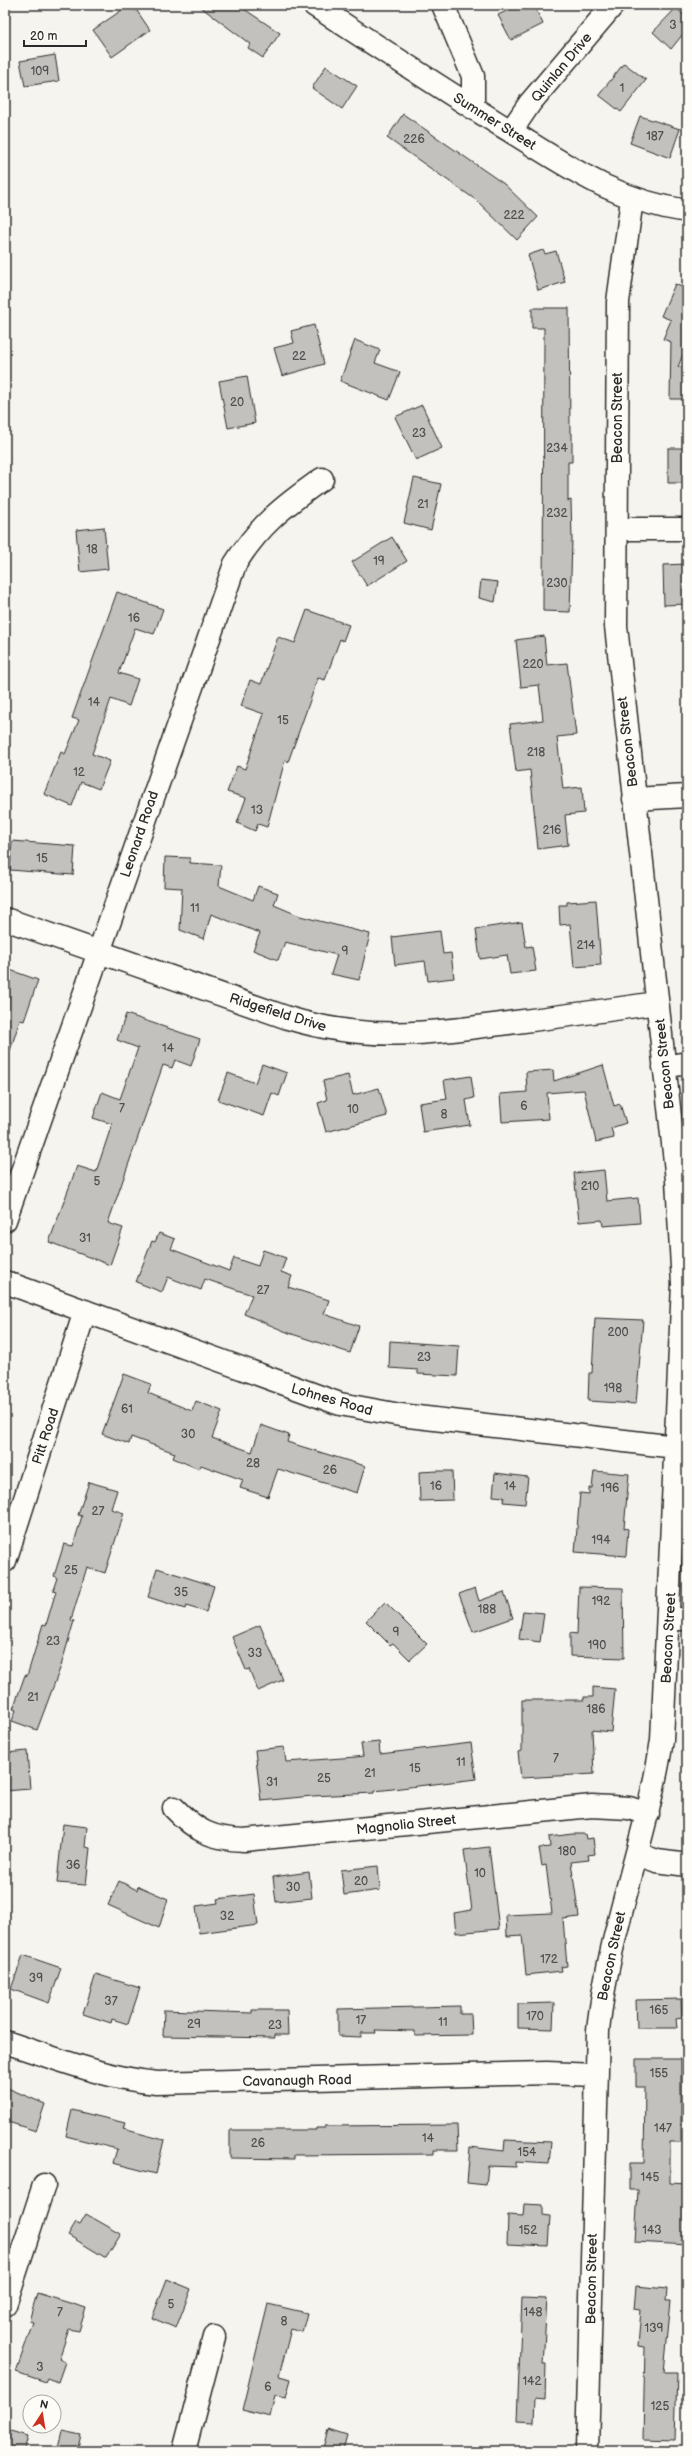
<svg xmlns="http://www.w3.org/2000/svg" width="692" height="2456" viewBox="0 0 692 2456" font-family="'Balsamiq Sans',sans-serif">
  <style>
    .building { fill: #c2c1be; stroke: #2b2b2b }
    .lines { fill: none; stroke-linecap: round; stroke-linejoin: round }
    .minor-casing { stroke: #2b2b2b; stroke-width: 25 }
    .minor { stroke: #fdfcf7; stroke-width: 22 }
    .labels { text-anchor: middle; stroke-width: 3; stroke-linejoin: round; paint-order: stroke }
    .number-label { font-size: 12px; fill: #515050 }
    .street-label { font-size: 14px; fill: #2b2b2b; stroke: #fdfcf7 }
  </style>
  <rect width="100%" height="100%" fill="#f5f4ef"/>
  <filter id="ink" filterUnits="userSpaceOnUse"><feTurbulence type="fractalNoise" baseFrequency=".025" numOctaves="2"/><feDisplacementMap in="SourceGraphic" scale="8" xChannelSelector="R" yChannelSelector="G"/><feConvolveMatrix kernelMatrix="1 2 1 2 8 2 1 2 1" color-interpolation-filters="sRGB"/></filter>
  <g filter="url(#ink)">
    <!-- building -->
    <path class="building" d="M129,5H133L150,30L112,57L93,30Z
      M198,5H238L280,33L263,58L248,48L250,44Z
      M519,5H534L543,24L511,40L498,15Z
      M676,8L687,18V29L671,49L653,32Z
      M55,55L59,81L25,86L20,61Z
      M624,63L646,80L621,112L599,95Z
      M326,66L357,86L342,109L312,88Z
      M403,114L504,184L538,217L517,240L476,200L387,138Z
      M640,116L680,129L670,158L630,143Z
      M543,250L545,254L556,251L565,282L538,290L528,255Z
      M686,282L687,344L678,367H687V399H670L671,342L663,339L671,320L661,316L675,284L684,288Z
      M532,308H569L570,433H572V462H568V501L571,500L572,540L570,612L543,611L544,328H532Z
      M314,325L324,364L282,376L274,348L294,343L291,331Z
      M355,340L380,350L375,363L400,372L389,400L340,381Z
      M247,376L255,423L228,428L219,381Z
      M422,405L442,448L416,460L395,417Z
      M668,448H687V483H668Z
      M414,478L441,484L431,530L404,523Z
      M104,527L108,569L80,572L76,530Z
      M392,537L407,561L367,586L352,562Z
      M687,564V604L664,605L663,565Z
      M481,580L498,582L495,602L479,598Z
      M117,592L163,609L154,634L135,628L119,673L138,679L129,706L111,699L92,754L110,761L99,789L81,782L72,806L44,794L61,752L65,754L79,720L72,718Z
      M307,610L349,625L343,641L340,639L325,680L318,678L288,762L285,760L267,827L258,824L255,831L237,823L246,798L227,792L237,766L245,769L264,714L241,706L250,680L261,684L278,637L295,643Z
      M544,636L547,665L567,663L576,735L557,737L563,789L582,787L584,813L565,815L568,845L538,849L530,770L516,772L510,724L543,720L539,685L521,687L516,640Z
      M12,841L75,846L73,875L10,870Z
      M165,857L190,858V863L221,865L219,886L253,900L258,886L278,893L274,905L300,916L370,934L359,980L331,974L337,955L285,942L278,960L253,950L260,933L211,914L204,939L180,930L182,888L164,887Z
      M596,900L601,965L574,967L570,924L560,925L559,905H567V902Z
      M522,922L526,947L532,946L536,971L510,974L507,955L480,959L476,929Z
      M440,931L443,954L451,953L454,978L428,981L425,961L395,965L392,937Z
      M10,970L38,980L24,1021L20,1020L8,1057L5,1056V985Z
      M126,1014L200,1039L191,1066L175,1060L172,1068L163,1065L108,1223L123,1228L110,1265L49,1242L77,1166L96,1172L112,1124L93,1118L102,1092L120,1099L138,1048L117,1040Z
      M262,1064L287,1073L279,1096L272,1093L264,1116L218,1100L228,1073L255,1083Z
      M603,1065L614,1106L620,1104L626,1123L611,1128L614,1138L596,1142L584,1090L547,1093L549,1119L502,1122L500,1094L527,1092L526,1072L553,1070L554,1081Z
      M348,1075L353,1095L379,1088L387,1116L326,1132L318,1103L327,1100L323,1081Z
      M471,1076L474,1098L466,1100L470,1125L423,1132L419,1103L447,1099L444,1080Z
      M604,1170L607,1201L638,1198L640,1223L603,1226L602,1220L579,1222L574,1173Z
      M159,1233L175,1239L171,1249L229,1271L234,1258L258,1266L263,1250L286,1258L281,1272L292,1276L288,1287L329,1300L324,1314L359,1326L350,1353L289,1333L244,1314L252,1295L205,1279L201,1290L168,1277L162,1292L136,1282L152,1241L155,1242Z
      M595,1318L643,1320L636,1404L588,1401L589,1373H592Z
      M390,1341L459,1346L457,1376L418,1374V1370L389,1368Z
      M124,1374L151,1384L148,1393L192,1411L196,1401L222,1411L212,1438L252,1452L261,1425L289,1435L287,1442L365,1466L357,1493L278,1469L268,1497L240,1488L243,1480L201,1465L199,1469L173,1458L175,1453L131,1437L129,1444L102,1434Z
      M438,1471H452L453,1500L420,1501L419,1472Z
      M594,1471L629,1474L624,1528L628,1529L626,1556L575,1552L580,1493L589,1494V1488H592Z
      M495,1473L528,1477L525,1504L503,1502L504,1497L493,1496Z
      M89,1482L117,1490L111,1509L124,1513L105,1573L87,1567L71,1620L74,1621L61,1666L37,1730L12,1721L16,1710L13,1709L25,1675L27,1676L43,1624L46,1625L56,1591L53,1590L57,1578L54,1576L64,1544L73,1546L82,1516L78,1515Z
      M157,1568L214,1586L206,1612L186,1606L185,1609L148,1597Z
      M579,1587L623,1588L624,1658L570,1656V1633L577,1634Z
      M475,1588L479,1601L504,1592L513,1618L473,1632L459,1594Z
      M385,1602L427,1644L410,1660L393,1643L390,1645L366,1621Z
      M523,1611L544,1613L540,1642L519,1639Z
      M260,1625L283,1680L258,1691L249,1669L246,1670L232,1637Z
      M593,1687L615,1689L611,1732L592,1730L594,1774L521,1778L518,1752L522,1751V1700H584V1697H593Z
      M379,1742L380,1754L471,1743L476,1779L384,1790L374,1791V1793L312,1796L261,1801L255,1750L284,1747L286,1762L356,1757L363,1756L361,1744Z
      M27,1751L30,1789L5,1791V1753Z
      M63,1824L87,1827L85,1847L90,1848L86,1885L57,1883Z
      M572,1834H585L586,1839L593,1838L595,1854L588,1855L589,1860L571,1862L579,1917L563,1919L567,1966L561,1967L562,1971L526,1975L522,1935L507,1936L506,1915L552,1913L546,1865L542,1866L539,1848L550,1847L549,1837Z
      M489,1847L499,1929L456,1933L454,1913L472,1910L464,1850Z
      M378,1866L380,1890L344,1895L341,1870Z
      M309,1872L312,1898L276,1902L273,1877Z
      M119,1881L137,1890L138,1886L168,1899L159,1928L108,1905Z
      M254,1894L258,1925L199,1933L196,1906L218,1903L217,1899Z
      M23,1955L61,1968L49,2003L11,1989Z
      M96,1974L140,1988L128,2024L112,2019L111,2023L83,2014Z
      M681,1999L682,2018L676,2019L677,2028H637L636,2000Z
      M554,2003L553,2029L518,2028V2004Z
      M460,2006V2014H471L472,2035L415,2036V2031L375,2030L376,2033H361V2037L338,2036V2009Z
      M164,2010L252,2013V2010H287L288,2035H274L275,2038L163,2036Z
      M636,2059H681V2142H670V2183L687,2184V2245L635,2242L638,2190H630V2163H644L645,2087H636Z
      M5,2087L45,2104L36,2131L5,2121Z
      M72,2110L125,2123L123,2129L164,2140L156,2174L113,2163L117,2149L66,2136Z
      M457,2125L458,2150H434V2154L294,2155V2159L230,2158V2130H316V2128H325V2126Z
      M505,2140L551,2142L549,2164L516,2162V2167L488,2166L486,2185L467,2183L470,2147L504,2151Z
      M524,2204L543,2205V2215L550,2216L548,2246L507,2244L508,2215L523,2216Z
      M86,2214L121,2234L106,2258L68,2235L76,2222L80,2224Z
      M167,2279L191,2289L176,2328L152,2318Z
      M636,2286L667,2289L666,2301H671L664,2372H677L675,2440L643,2439L645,2347L638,2346L641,2310L634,2309Z
      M37,2293L86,2308L79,2331L69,2329L59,2359L65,2362L58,2382L48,2378L46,2382L16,2372L33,2322L29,2321Z
      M522,2298L547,2299L543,2364H546L545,2399L535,2398L534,2422L517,2421Z
      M268,2304L307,2313L302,2332L291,2329L279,2376L291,2379L286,2397L275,2395L270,2417L242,2410Z
      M5,2429L28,2436L24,2451H5Z
      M328,2430L347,2436L343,2451H322Z
      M62,2431L81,2435L77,2451H57Z"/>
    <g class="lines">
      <defs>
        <path id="minor" d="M314,5C378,47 442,89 507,129C569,167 613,200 687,211
          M443,5L473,76V108
          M511,131L530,103L613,5
          M617,529H687
          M634,799L687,796
          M5,919L288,1018C370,1043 433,1033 516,1022C563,1016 610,1010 657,1003
          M664,1067L687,1063
          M5,1220L235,564C259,525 285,505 322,479
          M5,1282L340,1404L400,1415L676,1447
          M5,1561L85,1311
          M669,1619H687
          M174,1808C196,1831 212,1839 244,1840L592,1806L629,1808L648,1814
          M637,1854L657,1861L687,1865
          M5,2042C55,2058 105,2078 157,2083L547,2073L595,2075
          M5,2305L44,2185
          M184,2451L214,2337
          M587,2451L598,2031C608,1932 647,1839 662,1740L683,1284L677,1180L616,626L618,302L632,199"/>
      </defs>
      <!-- minor casing -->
      <use href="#minor" class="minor-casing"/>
      <!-- minor -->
      <use href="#minor" class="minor"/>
    </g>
  </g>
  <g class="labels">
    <!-- number labels -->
    <g class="number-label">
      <text x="673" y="29">3</text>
      <text x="40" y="75">109</text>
      <text x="622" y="92">1</text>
      <text x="655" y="140">187</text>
      <text x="414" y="143">226</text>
      <text x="514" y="219">222</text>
      <text x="299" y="360">22</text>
      <text x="237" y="406">20</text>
      <text x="419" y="437">23</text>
      <text x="557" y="452">234</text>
      <text x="423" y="508">21</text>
      <text x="557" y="517">232</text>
      <text x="92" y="553">18</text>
      <text x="379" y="565">19</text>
      <text x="557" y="587">230</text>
      <text x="134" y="622">16</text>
      <text x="533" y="668">220</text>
      <text x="94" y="706">14</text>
      <text x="283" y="724">15</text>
      <text x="536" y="756">218</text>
      <text x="79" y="776">12</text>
      <text x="257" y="814">13</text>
      <text x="552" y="834">216</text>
      <text x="42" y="862">15</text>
      <text x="195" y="912">11</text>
      <text x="586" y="949">214</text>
      <text x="345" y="955">9</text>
      <text x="168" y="1052">14</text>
      <text x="524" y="1110">6</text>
      <text x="122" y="1112">7</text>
      <text x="353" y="1113">10</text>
      <text x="444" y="1118">8</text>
      <text x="97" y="1185">5</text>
      <text x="590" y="1190">210</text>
      <text x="85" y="1242">31</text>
      <text x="263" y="1294">27</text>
      <text x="618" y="1336">200</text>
      <text x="424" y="1361">23</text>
      <text x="613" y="1392">198</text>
      <text x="127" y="1413">61</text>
      <text x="188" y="1438">30</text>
      <text x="253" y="1467">28</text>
      <text x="330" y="1474">26</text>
      <text x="436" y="1490">16</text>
      <text x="510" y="1490">14</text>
      <text x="610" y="1492">196</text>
      <text x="98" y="1515">27</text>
      <text x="601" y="1544">194</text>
      <text x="71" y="1574">25</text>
      <text x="181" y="1596">35</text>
      <text x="601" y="1605">192</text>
      <text x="487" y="1613">188</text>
      <text x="396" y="1636">9</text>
      <text x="53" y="1645">23</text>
      <text x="597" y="1649">190</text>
      <text x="255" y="1657">33</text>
      <text x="33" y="1701">21</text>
      <text x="596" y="1713">186</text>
      <text x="556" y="1762">7</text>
      <text x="461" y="1766">11</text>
      <text x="415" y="1772">15</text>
      <text x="370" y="1777">21</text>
      <text x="324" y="1782">25</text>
      <text x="272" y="1786">31</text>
      <text x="567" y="1855">180</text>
      <text x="73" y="1869">36</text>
      <text x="480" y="1877">10</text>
      <text x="361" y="1885">20</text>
      <text x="293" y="1891">30</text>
      <text x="227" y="1920">32</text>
      <text x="549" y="1963">172</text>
      <text x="36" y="1982">39</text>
      <text x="111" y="2005">37</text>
      <text x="659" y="2014">165</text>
      <text x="535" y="2020">170</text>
      <text x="361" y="2024">17</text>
      <text x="443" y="2026">11</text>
      <text x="194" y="2028">29</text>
      <text x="275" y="2029">23</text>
      <text x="659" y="2077">155</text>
      <text x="663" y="2132">147</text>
      <text x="428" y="2142">14</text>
      <text x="258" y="2147">26</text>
      <text x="527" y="2156">154</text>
      <text x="650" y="2181">145</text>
      <text x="528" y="2234">152</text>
      <text x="652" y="2234">143</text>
      <text x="171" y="2308">5</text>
      <text x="60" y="2316">7</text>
      <text x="533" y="2316">148</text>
      <text x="284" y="2325">8</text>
      <text x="654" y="2332">139</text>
      <text x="40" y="2371">3</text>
      <text x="532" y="2385">142</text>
      <text x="268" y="2391">6</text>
      <text x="660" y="2410">125</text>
    </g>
    <!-- street labels -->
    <g class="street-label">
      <text transform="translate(561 67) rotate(-50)" y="5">Quinlan Drive</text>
      <text transform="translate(495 121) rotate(32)" y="5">Summer Street</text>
      <text transform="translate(617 418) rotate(-90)" y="5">Beacon Street</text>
      <text transform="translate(627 742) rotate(-97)" y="5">Beacon Street</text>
      <text transform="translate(139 834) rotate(-71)" y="5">Leonard Road</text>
      <text transform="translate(278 1012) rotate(17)" y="5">Ridgefield Drive</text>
      <text transform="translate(664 1064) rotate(-96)" y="5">Beacon Street</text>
      <text transform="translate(332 1399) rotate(16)" y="5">Lohnes Road</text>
      <text transform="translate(45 1436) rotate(-72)" y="5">Pitt Road</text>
      <text transform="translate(668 1638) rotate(-87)" y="5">Beacon Street</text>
      <text transform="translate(406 1824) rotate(-6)" y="5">Magnolia Street</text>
      <text transform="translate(611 1956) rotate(-78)" y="5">Beacon Street</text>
      <text transform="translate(297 2080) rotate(-1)" y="5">Cavanaugh Road</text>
      <text transform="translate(591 2279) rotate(-89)" y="5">Beacon Street</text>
    </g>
  </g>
  <!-- margin -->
  <rect width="692" height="2456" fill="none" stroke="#fdfcf7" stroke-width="20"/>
  <rect x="10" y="10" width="672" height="2436" fill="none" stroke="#2b2b2b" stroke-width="1.5" filter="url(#ink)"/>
  <!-- north arrow -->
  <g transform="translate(42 2414) rotate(12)"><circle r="19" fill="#fdfcf7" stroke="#a9a8a5"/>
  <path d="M0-3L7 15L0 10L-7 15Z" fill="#c8321e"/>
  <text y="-6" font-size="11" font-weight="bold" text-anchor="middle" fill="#2b2b2b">N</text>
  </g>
  <!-- scale -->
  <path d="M24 40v6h62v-6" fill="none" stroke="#2b2b2b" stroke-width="2"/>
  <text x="30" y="40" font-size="12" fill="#2b2b2b" stroke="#fdfcf7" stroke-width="3" paint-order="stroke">20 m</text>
</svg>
